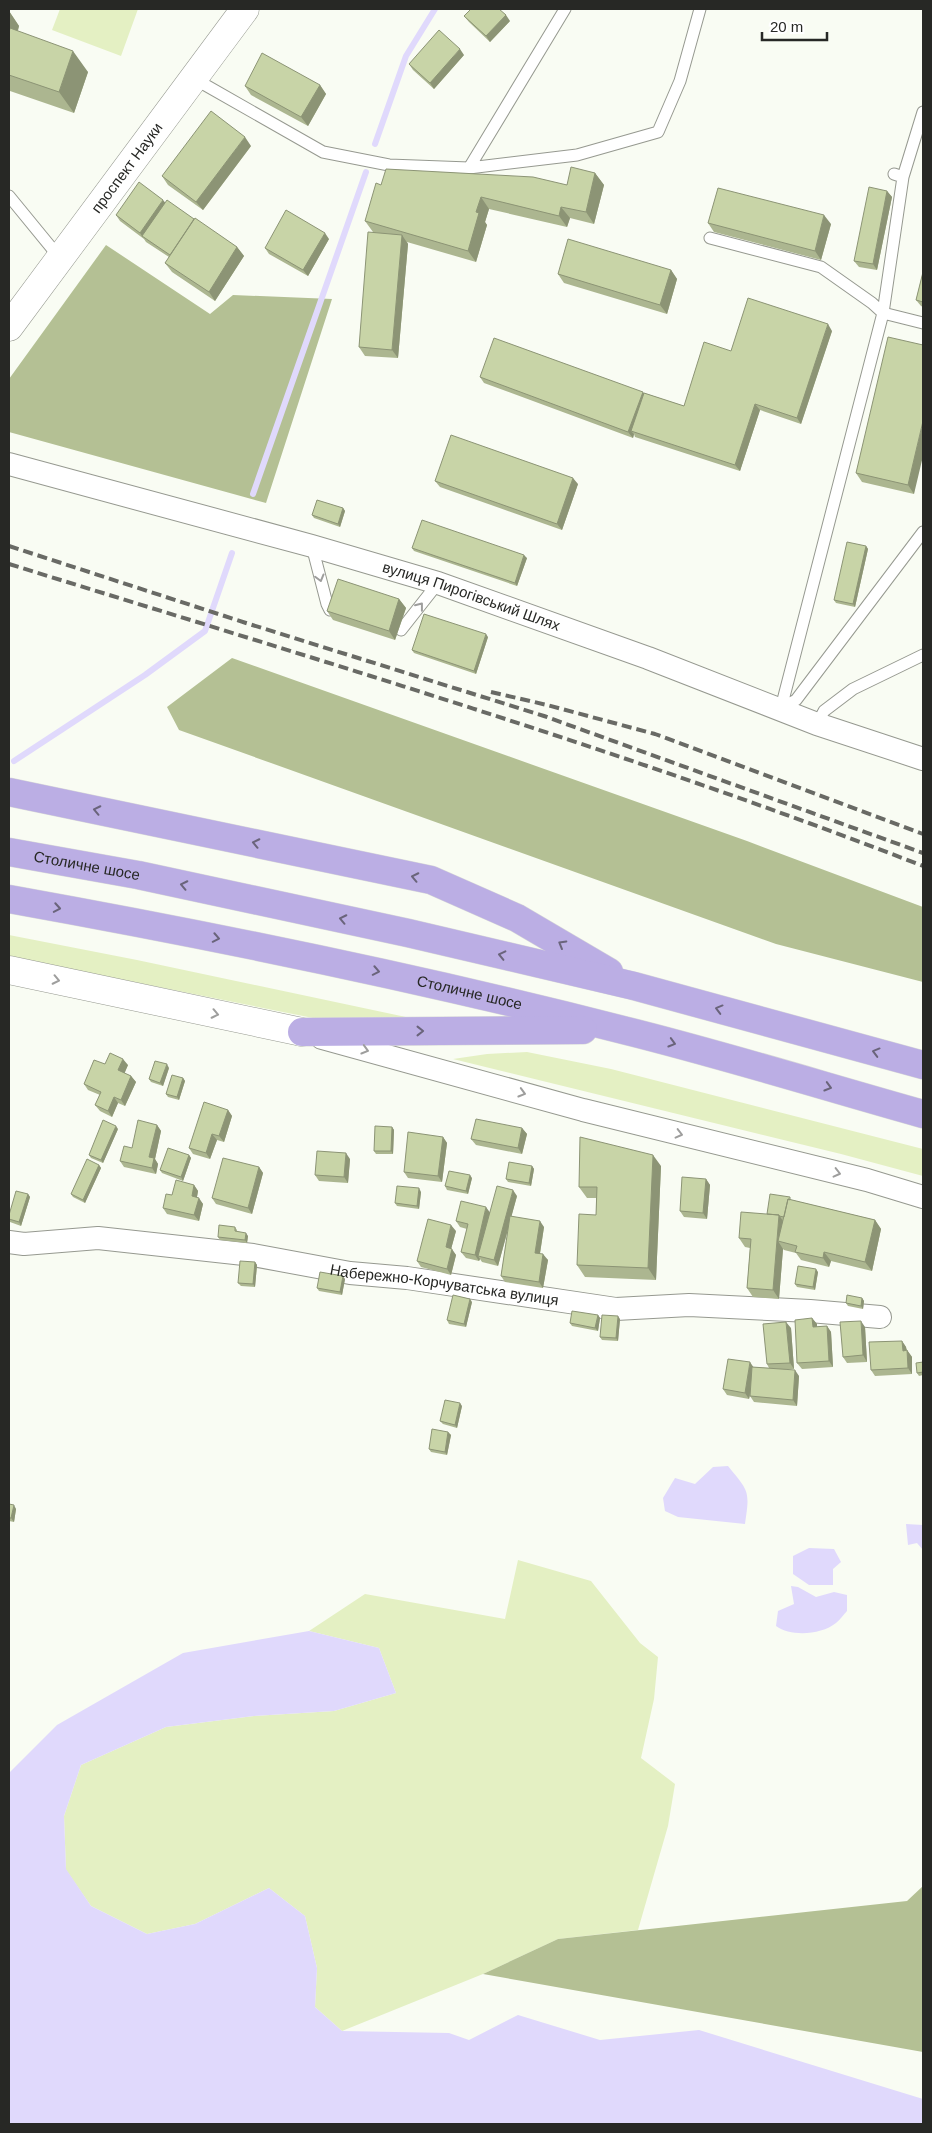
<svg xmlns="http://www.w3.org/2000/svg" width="932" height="2133" viewBox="0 0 932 2133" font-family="Helvetica,sans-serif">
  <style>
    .green { fill: #e4f0c3 }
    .forest { fill: #b4c094 }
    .water { fill: #e0d9fc }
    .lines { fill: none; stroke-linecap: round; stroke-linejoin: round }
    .stream { stroke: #e0d9fc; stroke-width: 6 }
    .service-casing { stroke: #969990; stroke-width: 13 }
    .minor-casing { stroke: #969990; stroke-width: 24 }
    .secondary-casing { stroke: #969990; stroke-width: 29 }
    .trunk-casing { stroke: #d8d8d8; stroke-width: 29 }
    .service { stroke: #fff; stroke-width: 11 }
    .minor { stroke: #fff; stroke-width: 22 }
    .secondary { stroke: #fff; stroke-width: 28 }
    .trunk { stroke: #bbaee4; stroke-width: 28 }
    .rail { stroke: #696a65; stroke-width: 4; stroke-dasharray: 10 5; stroke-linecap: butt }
    .wall { fill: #acb690 }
    .shaded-wall { fill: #8c9475 }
    .building { fill: #c8d4a7; stroke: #8c9475 }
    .oneway { stroke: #9e9e9d }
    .oneway2 { stroke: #6a647b }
    .labels { text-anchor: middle; stroke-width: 4; stroke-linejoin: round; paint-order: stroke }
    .street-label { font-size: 15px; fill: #272825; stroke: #fff }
  </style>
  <rect width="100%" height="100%" fill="#f9fcf3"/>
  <!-- green -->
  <path class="green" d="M60,9H138L121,56L52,30Z
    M9,935L137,960L420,1020L328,1021L9,957Z
    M527,1052L611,1069L923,1149V1176L841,1154L453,1059L487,1054Z
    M518,1560L591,1581L640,1643L658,1657L654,1699L641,1758L675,1784L668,1826L638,1930L558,1939L483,1974L342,2031L315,2007L317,1968L305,1916L269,1888L195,1924L147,1934L91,1906L66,1870L64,1816L81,1765L166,1727L254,1716L334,1711L396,1693L379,1648L309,1631L365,1594L505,1619Z"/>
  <!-- forest -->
  <path class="forest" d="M106,245L210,314L233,295L332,299L266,503L9,432V379Z
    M232,658L747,841L923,907V982L776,944L179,730L167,707Z
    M923,1886V2052L483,1974L558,1939L907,1901Z"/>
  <!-- water -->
  <path class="water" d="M728,1466C749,1492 750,1490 745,1524L678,1517L665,1511L663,1498L675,1478L695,1484L713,1467Z
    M906,1524L923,1525V1550L917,1543L908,1545Z
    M809,1548L834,1549L841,1562L833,1569V1585H809L793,1574V1556Z
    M791,1586L798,1587L816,1597L834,1592L847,1595V1611C844,1614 840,1620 836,1623C821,1635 791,1637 776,1626L778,1611L794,1604Z
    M309,1631L379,1648L396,1693L334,1711L254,1716L166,1727L81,1765L64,1816L66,1869L91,1906L147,1934L195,1924L269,1888L305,1916L317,1968L315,2007L342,2031L449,2033L469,2040L518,2015L600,2040L699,2030L923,2099V2124H9V1773L57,1725L183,1653Z"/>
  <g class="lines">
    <!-- stream -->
    <path class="stream" d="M375,144L406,56L435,9
      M253,494L366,172
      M14,761L145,675L205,631L232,553"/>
    <defs>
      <path id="service" d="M193,78L323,152L389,165L469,168L565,9
        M469,168L577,155L658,132L680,81L700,9
        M903,177L923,112
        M9,196L59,257
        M710,238L821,267L872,303L883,313L923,323
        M312,546L327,604L330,610
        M401,630L438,583
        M781,708L883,313L903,177L894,174
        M781,708L796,700L923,532
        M817,724L824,711L853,689L923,655"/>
      <g id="minor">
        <path id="s1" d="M9,464L312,546L438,583L648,658L817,724L923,759"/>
        <path d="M322,1038L583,1110L867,1180L923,1197"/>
        <path id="s2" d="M9,1242L24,1244L98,1238L253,1255L350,1273L407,1278L616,1309L689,1305L810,1311L880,1317"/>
      </g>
      <g id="secondary">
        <path id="s3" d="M9,327L245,9"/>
        <path d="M9,970L302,1032"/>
      </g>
      <g id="trunk">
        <path d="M9,792L431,880L517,918L609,972"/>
        <path id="s4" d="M9,852L138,875L408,933L634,986L923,1065"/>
        <path id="s5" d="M9,899C215,936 420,978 623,1030C724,1055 823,1086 923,1114"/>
        <path d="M302,1032L583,1030"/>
      </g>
    </defs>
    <!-- service casing -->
    <use href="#service" class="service-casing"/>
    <!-- minor casing -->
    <use href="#minor" class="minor-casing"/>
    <!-- secondary casing -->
    <use href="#secondary" class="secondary-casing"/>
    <!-- trunk casing -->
    <use href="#trunk" class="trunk-casing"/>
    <!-- service -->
    <use href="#service" class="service"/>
    <!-- minor -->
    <use href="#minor" class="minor"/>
    <!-- secondary -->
    <use href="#secondary" class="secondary"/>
    <!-- trunk -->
    <use href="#trunk" class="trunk"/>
    <!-- rail -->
    <path class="rail" d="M9,546L246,623L544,716L923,853
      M9,564C315,659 624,750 923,866
      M491,692L547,705L655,734L923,834"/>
  </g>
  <!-- wall -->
  <path class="wall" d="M9,11L19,26L18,31L88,72L74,113L10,91L9,96Z
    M464,16L510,21L490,42L469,22Z
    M464,55L434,89L413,70L409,64Z
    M320,85L326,94L308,126L251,95L245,86Z
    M251,146L203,210L168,185L162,176Z
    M595,173L604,185L594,224L570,218L567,227L489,209L485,222L487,225L476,262L407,242L408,244L398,358L365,356L359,347L373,232L365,221L381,185H567Z
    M887,191L892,197L877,270L859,267L854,261Z
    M165,203L194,219L237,247L244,256L215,301L172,272L165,263L169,257L146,242L144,239L120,221L116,215Z
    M708,223L831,224L821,260L714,232Z
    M329,239L308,276L269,254L265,248Z
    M671,270L677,279L667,314L564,283L558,274Z
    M923,272V307L921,306L916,300Z
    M832,331L801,424L760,410L740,471L635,437L634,434L633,438L484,383L480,377L644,393L684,406L731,351Z
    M923,345L914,494L862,482L856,473Z
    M435,481L578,484L562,530L440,487Z
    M343,508L345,511L340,527L314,518L312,515Z
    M866,546L868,549L855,607L836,603L834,600Z
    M412,548L527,558L517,586L414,551Z
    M399,599L406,608L395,640L333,620L327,611Z
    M488,637L476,674L414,653L412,650Z
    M105,1064L128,1065L124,1073L131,1076L136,1082L125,1106L118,1103L112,1117L100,1111L95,1105L100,1095L88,1090L84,1084Z
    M169,1068L163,1086L151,1082L149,1079Z
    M183,1078L185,1081L179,1100L168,1097L166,1094Z
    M228,1110L232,1116L224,1142L217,1140L210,1159L193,1154L189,1148Z
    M157,1125L161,1131L155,1159L158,1164L156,1174L124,1167L120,1161L132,1148Z
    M392,1127L394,1130L393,1154H376L374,1151Z
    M522,1128L527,1134L522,1154L476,1145L471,1139Z
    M118,1129L103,1163L91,1158L89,1155Z
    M443,1137L447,1143L442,1182L408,1178L404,1172Z
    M189,1155L191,1158L183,1181L162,1173L160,1170Z
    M350,1159L348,1183L319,1181L315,1175Z
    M99,1165L101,1168L85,1203L73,1197L71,1194Z
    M532,1166L534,1169L531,1186L508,1182L506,1179Z
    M661,1166L656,1280L585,1277L577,1265L596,1215V1198H587L579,1187Z
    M259,1167L263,1173L252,1214L216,1204L212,1198Z
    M472,1178L468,1194L447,1190L445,1186Z
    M706,1179L710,1185L707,1219L684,1217L680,1211Z
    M194,1185L198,1191L197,1197L203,1204L199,1221L167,1214L163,1208L172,1195Z
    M421,1192L419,1209L397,1206L395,1203Z
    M28,1194L30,1197L21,1226L10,1222L9,1221V1215Z
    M517,1196L511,1217L544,1227L540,1254L548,1260L543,1288L505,1282L501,1276L509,1226L498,1266L482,1262L480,1259L479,1261L466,1258L461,1252L467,1229L460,1227L456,1221L490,1212Z
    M792,1200L875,1220L881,1229L872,1271L831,1261L829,1267L801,1260L796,1253L784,1250L783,1249L779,1299L753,1297L747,1288L750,1248L745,1247L739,1238L767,1215Z
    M235,1227L237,1230V1232L248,1236L247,1243L220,1240L218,1237Z
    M456,1231L451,1249L456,1255L451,1275L421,1267L417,1261Z
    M255,1262L257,1265L255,1287L241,1286L238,1283Z
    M818,1272L815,1290L797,1287L795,1284Z
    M345,1279L342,1295L319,1291L317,1288Z
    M862,1298L864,1301L863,1309L848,1306L846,1303Z
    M472,1302L466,1327L449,1324L447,1320Z
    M598,1315L600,1318L598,1331L572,1326L570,1323Z
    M812,1318L817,1324V1327L827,1326L831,1332L833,1367L802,1369L797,1363Z
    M620,1319L618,1341L602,1340L600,1337Z
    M865,1327L867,1362L847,1363L843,1357Z
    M791,1328L794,1369H785L799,1376L797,1406L754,1402L750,1396L749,1399L727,1395L723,1389L753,1367L769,1368L767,1364Z
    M902,1341L906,1347L907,1350L912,1357V1374L875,1376L871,1370Z
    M923,1362V1375L919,1376L917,1373Z
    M462,1406L457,1428L443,1424L440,1421Z
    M448,1432L451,1435L447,1455L431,1452L429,1449Z
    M9,1504L16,1509L14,1522L9,1521Z"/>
  <!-- shaded-wall -->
  <path class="shaded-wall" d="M9,11L19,26L9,57Z
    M506,15L510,21L490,42L486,36Z
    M460,49L464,55L434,89L430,83Z
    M73,51L88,72L74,113L59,92Z
    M320,85L326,94L308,126L301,117Z
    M245,137L251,146L203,210L196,202Z
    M595,173L604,185L594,224L586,212Z
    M887,191L892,197L877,270L873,264Z
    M481,197L489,209L485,222L487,225L476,262L468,251L476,212Z
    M163,200L168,206L142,236L144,239L140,233Z
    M561,207L570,218L567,227L559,216Z
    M824,215L831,224L821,260L815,251Z
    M325,233L329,239L308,276L303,270Z
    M402,235L408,244L398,358L392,350Z
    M237,247L244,256L215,301L209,292Z
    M671,270L677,279L667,314L660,305Z
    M828,324L832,331L801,424L797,418Z
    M643,392L647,398L631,431L634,434L633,438L628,432Z
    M755,404L760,410L740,471L735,465Z
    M923,421V456L914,494L908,485Z
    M573,478L578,484L562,530L557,524Z
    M343,508L345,511L340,527L338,524Z
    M866,546L868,549L855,607L853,604Z
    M524,555L527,558L517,586L515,583Z
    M399,599L406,608L395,640L389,631Z
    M486,634L488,637L476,674L474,671Z
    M123,1059L128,1065L123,1077L118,1070Z
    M167,1064L169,1068L163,1086L160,1083Z
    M131,1076L136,1082L125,1106L121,1100Z
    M183,1078L185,1081L179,1100L177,1097Z
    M114,1097L118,1103L112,1117L108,1111Z
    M228,1110L232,1116L224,1142L219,1136Z
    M157,1125L161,1131L155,1159L158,1164L156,1174L152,1168L149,1157Z
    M116,1126L118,1129L103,1163L101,1160Z
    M392,1127L394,1130L393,1154L391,1151Z
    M522,1128L527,1134L522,1154L518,1148Z
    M212,1134L217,1140L210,1159L206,1153Z
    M443,1137L447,1143L442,1182L438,1176Z
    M346,1153L350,1159L348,1183L344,1177Z
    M189,1155L191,1158L183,1181L181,1177Z
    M653,1155L661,1166L656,1280L648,1268Z
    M99,1165L101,1168L85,1203L83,1200Z
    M532,1166L534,1169L531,1186L529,1183Z
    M259,1167L263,1173L252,1214L248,1208Z
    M470,1175L472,1178L468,1194L466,1191Z
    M706,1179L710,1185L707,1219L703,1213Z
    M194,1185L198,1191L196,1202L192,1196Z
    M419,1188L421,1192L419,1209L417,1206Z
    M513,1190L517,1196L498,1266L494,1260Z
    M28,1194L30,1197L21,1226L19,1222Z
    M199,1198L203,1204L199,1221L194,1215Z
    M486,1207L491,1214L478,1256L480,1259L479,1261L475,1255Z
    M779,1215L785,1224L778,1241L783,1249L779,1299L773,1290Z
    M875,1220L881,1229L872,1271L865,1262Z
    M540,1221L544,1227L539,1259L535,1253Z
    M451,1225L456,1231L450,1253L446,1247Z
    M246,1233L248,1236L247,1243L245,1240Z
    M452,1249L456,1255L451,1275L447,1269Z
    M824,1252L831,1261L829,1267L823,1258Z
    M543,1254L548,1260L543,1288L539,1282Z
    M255,1262L257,1265L255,1287L253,1284Z
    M816,1269L818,1272L815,1290L813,1287Z
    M343,1276L345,1279L342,1295L340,1292Z
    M862,1298L864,1301L863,1309L861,1306Z
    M470,1299L472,1302L466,1327L464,1324Z
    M598,1315L600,1318L598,1331L595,1328Z
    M618,1316L620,1319L618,1341L616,1338Z
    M812,1318L817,1324V1333L813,1327Z
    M861,1321L865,1327L867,1362L863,1355Z
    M786,1322L791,1328L794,1369L790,1363Z
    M827,1326L831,1332L833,1367L829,1361Z
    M902,1341L906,1347L907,1357L903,1351Z
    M907,1350L912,1357V1374L908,1368Z
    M750,1362L754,1368L749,1399L745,1393Z
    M795,1370L799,1376L797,1406L793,1400Z
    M460,1403L462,1406L457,1428L455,1425Z
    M448,1432L451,1435L447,1455L445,1452Z
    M14,1505L16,1509L14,1522L11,1518Z"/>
  <!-- building -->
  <path class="building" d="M471,9H499L506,15L486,36L464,16Z
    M10,28L73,51L59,92L9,75V33Z
    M439,30L460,49L430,83L409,64Z
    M262,53L320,85L301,117L245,86Z
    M211,111L245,137L196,202L162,176Z
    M571,167L595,173L586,212L561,207L559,216L481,197L476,212L479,213L468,251L365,221L376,183L381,185L386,169L533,177L567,185Z
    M139,182L163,200L140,233L116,215Z
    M869,187L887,191L873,264L854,261Z
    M718,188L824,215L815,251L708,223Z
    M167,200L194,219L170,255L142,236Z
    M286,210L325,233L303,270L265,248Z
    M195,218L237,247L209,292L165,263Z
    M368,232L402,235L392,350L359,347Z
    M568,239L671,270L660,305L558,274Z
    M923,272V302L916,300Z
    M748,298L828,324L797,418L755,404L735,465L631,431L644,393L684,406L704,342L731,351Z
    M888,337L923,345V421L908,485L856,473Z
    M494,338L643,392L628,432L480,377Z
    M451,435L573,478L557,524L435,481Z
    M317,500L343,508L338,524L312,515Z
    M422,520L524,555L515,583L412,548Z
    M847,542L866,546L853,604L834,600Z
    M338,579L399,599L389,631L327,611Z
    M424,614L486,634L474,671L412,650Z
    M110,1053L123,1059L118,1070L131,1076L121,1100L114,1097L108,1111L95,1105L101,1092L84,1084L94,1060L105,1064Z
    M155,1061L167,1064L160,1083L149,1079Z
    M172,1075L183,1078L177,1097L166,1094Z
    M204,1102L228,1110L219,1136L212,1134L206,1153L189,1148Z
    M476,1119L522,1128L518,1148L471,1139Z
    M103,1120L116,1126L101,1160L89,1155Z
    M138,1120L157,1125L149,1157L154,1158L152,1168L120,1161L124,1146L132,1148Z
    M375,1126L392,1127L391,1151H374Z
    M408,1132L443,1137L438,1176L404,1172Z
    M580,1137L653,1155L648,1268L577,1265L579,1214L596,1215L597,1187H579Z
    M168,1148L189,1155L181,1177L160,1170Z
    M317,1151L346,1153L344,1177L315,1175Z
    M223,1158L259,1167L248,1208L212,1198Z
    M87,1159L99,1165L83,1200L71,1194Z
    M509,1162L532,1166L529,1183L506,1179Z
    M449,1171L470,1175L466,1191L445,1186Z
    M682,1177L706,1179L703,1213L680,1211Z
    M176,1180L194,1185L192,1196L199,1198L194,1215L163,1208L166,1194L172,1195Z
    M397,1186L419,1188L417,1206L395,1203Z
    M497,1186L513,1190L494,1260L478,1256Z
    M16,1191L28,1194L19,1222L9,1219V1215Z
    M770,1194L790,1197V1200L788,1199L784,1217L779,1216V1215L767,1214Z
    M788,1199L875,1220L865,1262L824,1252L823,1258L795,1252L797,1246L778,1241Z
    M461,1201L486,1207L475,1255L461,1252L468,1224L456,1221Z
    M741,1212L779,1215L773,1290L747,1288L751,1239L739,1238Z
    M510,1216L540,1221L535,1253L543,1254L539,1282L501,1276Z
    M428,1219L451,1225L446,1247L452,1249L447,1269L417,1261Z
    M219,1225L235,1227V1231L246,1233L245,1240L218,1237Z
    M240,1261L255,1262L253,1284L238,1283Z
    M798,1266L816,1269L813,1287L795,1284Z
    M320,1272L343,1276L340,1292L317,1288Z
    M453,1295L470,1299L464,1324L447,1320Z
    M847,1295L862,1298L861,1306L846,1303Z
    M572,1311L598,1315L595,1328L570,1323Z
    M602,1315L618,1316L616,1338L600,1337Z
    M812,1318L813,1327L827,1326L829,1361L797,1363L795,1320Z
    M861,1321L863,1355L843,1357L840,1322Z
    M786,1322L790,1363L767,1364L763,1324Z
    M902,1341L903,1351L907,1350L908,1368L871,1370L869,1342Z
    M728,1359L750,1362L745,1393L723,1389Z
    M923,1362V1372L917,1373L916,1363Z
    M752,1367L795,1370L793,1400L750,1396Z
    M445,1400L460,1403L455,1425L440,1421Z
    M432,1429L448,1432L445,1452L429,1449Z
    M9,1504L14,1505L11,1518H9Z"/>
  <!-- one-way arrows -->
  <defs><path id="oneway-chevron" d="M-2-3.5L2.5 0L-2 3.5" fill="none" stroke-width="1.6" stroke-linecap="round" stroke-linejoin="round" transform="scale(1.25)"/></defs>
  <g class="oneway">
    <use href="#oneway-chevron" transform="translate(320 578) rotate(75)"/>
    <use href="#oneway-chevron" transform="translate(420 606) rotate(-52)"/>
    <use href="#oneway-chevron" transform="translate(56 980) rotate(12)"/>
    <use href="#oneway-chevron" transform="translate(215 1014) rotate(12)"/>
    <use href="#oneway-chevron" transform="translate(365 1050) rotate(16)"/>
    <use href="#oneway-chevron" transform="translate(522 1093) rotate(16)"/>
    <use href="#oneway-chevron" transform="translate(679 1134) rotate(14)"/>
    <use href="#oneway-chevron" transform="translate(837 1173) rotate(14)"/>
  </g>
  <g class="oneway2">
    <use href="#oneway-chevron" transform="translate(97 810) rotate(-168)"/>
    <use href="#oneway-chevron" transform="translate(256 843) rotate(-168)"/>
    <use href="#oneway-chevron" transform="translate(415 877) rotate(-168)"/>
    <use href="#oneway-chevron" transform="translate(184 885) rotate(-168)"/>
    <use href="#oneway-chevron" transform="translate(57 908) rotate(10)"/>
    <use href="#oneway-chevron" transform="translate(343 919) rotate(-168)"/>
    <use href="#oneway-chevron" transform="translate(216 938) rotate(11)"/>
    <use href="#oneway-chevron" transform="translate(562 944) rotate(-150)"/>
    <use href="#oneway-chevron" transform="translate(502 955) rotate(-167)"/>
    <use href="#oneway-chevron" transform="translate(376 971) rotate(11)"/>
    <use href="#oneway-chevron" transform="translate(719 1009) rotate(-165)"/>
    <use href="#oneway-chevron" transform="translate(420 1031)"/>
    <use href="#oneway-chevron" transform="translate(672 1043) rotate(16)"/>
    <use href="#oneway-chevron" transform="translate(876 1052) rotate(-165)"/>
    <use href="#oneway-chevron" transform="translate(828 1087) rotate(16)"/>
  </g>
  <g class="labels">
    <!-- street labels -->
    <g class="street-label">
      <text dy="5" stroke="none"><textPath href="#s3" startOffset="198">проспект Науки</textPath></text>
      <text dy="5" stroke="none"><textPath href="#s1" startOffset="481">вулиця Пирогівський Шлях</textPath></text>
      <text dy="5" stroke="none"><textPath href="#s4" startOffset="79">Столичне шосе</textPath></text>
      <text dy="5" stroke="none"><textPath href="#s5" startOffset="470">Столичне шосе</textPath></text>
      <text dy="5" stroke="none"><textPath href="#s2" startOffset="439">Набережно-Корчуватська вулиця</textPath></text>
    </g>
  </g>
  <!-- border -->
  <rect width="932" height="2133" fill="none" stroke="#272825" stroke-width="20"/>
  <!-- scale -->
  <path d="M762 32v8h65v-8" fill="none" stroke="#272825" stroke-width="2.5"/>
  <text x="770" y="32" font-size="15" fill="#272825" stroke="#ffffff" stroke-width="4" paint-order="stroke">20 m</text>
</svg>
